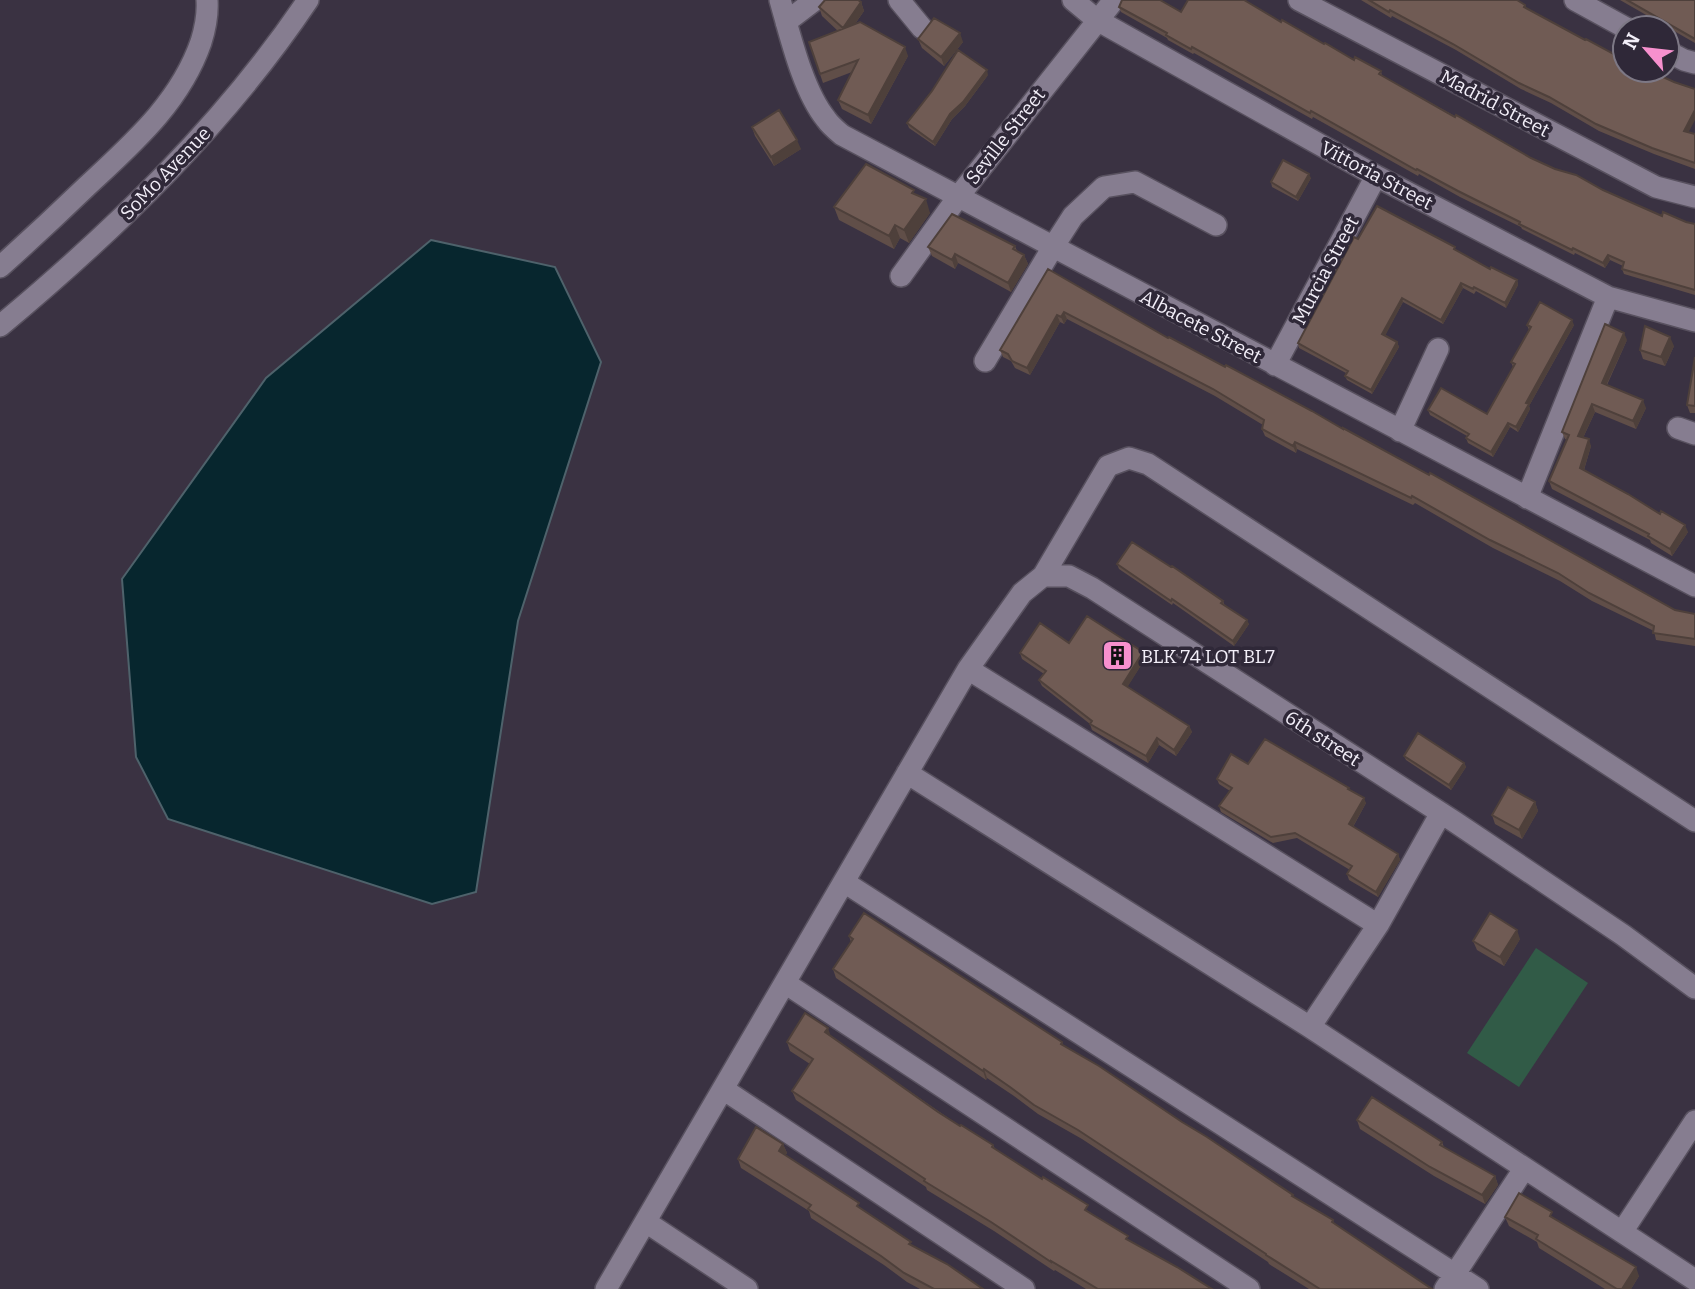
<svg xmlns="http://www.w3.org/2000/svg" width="1695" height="1289" viewBox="0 0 1695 1289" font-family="Bitter,serif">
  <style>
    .green { fill: #315b47 }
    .water { fill: #07262e; stroke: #4e626b; stroke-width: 2 }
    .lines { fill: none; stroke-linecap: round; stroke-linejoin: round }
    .minor-casing { stroke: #58515f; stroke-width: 24 }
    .minor { stroke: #867d90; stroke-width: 21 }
    .wall { fill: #604e48 }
    .shaded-wall { fill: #4e403b }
    .building { fill: #705b54; stroke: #4e403b; stroke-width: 2 }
    .labels { text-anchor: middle; stroke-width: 7; stroke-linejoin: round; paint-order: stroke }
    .street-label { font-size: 19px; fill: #f3eff9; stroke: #2f2838 }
    .poi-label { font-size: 19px; fill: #f3eff9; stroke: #2f2838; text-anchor: start }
  </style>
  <rect width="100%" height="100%" fill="#3a3242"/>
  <!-- green -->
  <path class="green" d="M1536,948L1588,983L1519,1087L1467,1053Z"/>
  <!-- water -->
  <path class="water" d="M431,240L555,267L601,362L518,621L476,892L432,904L168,819L136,757L122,579L266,378Z"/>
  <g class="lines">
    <defs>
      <path id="minor" d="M780,0C790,35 803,91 826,119C830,125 836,130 842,135L1695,586
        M899,0L922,28
        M1073,0L1097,20L1376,176L1608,297L1695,321
        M1299,0L1656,187L1695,197
        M1575,0L1626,28
        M786,22L815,0
        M1667,51L1684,60L1695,63
        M0,267C29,241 58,214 86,187C132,144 180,103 201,42C205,29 208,14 207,0
        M901,276L958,197L1114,0
        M0,326C115,230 224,125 308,0
        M985,361L1053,247L1073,216L1104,187L1135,182L1216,225
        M1275,365L1376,176
        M1678,428L1695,434
        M1400,431L1438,349
        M1527,498L1608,297
        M1043,576L1108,466L1129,458L1148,464L1695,821
        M968,669L1378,925
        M907,773L1310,1027L1695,1280
        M844,882L1478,1289
        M785,983L1249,1289
        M1310,1027L1378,925L1441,813
        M723,1089L1024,1289
        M646,1222L747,1289
        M1622,1232L1695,1121
        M606,1289L968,669L1022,593L1043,576H1069L1092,588L1455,822L1623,935L1695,988
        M1445,1289L1524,1169"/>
    </defs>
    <!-- minor casing -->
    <use href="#minor" class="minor-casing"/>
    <!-- minor -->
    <use href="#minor" class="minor"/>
  </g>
  <!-- wall -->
  <path class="wall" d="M1361,0H1517L1525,5L1526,8L1689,132L1695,134V169L1654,154L1599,131L1551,103L1521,89L1456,50L1392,16L1391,18Z
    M1620,0H1695V43Z
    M861,2L864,11L855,24L908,56L871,124L842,109L838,100L852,72L823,83L809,42L838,31L822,16L819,7Z
    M1119,7L1181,12L1281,22L1354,60L1381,71L1382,76L1531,158L1662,216L1695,224V295L1624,274L1622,269L1623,266L1610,260L1605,268L1575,253L1574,255L1522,229L1521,227L1460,197L1419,174L1418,176L1313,117L1312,119L1194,53L1193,54L1168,40L1167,38L1121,12Z
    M918,39L963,42L944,66L922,48Z
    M988,75L965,106L952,119L935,146L909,128L907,123Z
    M752,127L801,149L774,166L755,136Z
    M1311,178L1298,201L1272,187L1271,182Z
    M916,195L930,213L909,243L900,238L894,249L839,220L834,207Z
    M1358,239L1457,251L1490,269L1517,280L1518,285L1506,308L1476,291L1474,294L1463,288L1443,324L1403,302L1385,335L1397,342L1399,347L1372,394L1347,380L1345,376L1346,373L1299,348L1298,343Z
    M1015,246L1017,251L1024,255L1028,264L1011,292L958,263L955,269L932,256L928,247Z
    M1048,269L1168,338L1343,429L1675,610L1695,614V646L1656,640L1654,631L1592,601L1560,581L1493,548L1415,503L1413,505L1297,449L1296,453L1265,436L1262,429L1263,425L1215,396L1067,319L1064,324L1060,322L1030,375L1015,368L1011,361L1003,357L1000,350Z
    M1527,325H1574L1529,406L1530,409L1518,432L1510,427L1493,457L1468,443L1466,438L1467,436L1430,415L1428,410L1487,414L1513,367L1511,362L1529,330Z
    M1627,340L1607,385L1646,408L1636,429L1595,412L1583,438L1591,446L1584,470L1688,532L1672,556L1651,543L1650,540L1552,489L1549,481L1567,440L1565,439L1562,432Z
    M1674,346L1665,366L1643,359L1640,350Z
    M1695,357V413H1690L1687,405Z
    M1117,564L1223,601L1225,606L1249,624L1234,646L1173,603L1172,605L1119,569Z
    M1069,643L1145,659L1127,687L1189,726L1192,732L1176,756L1159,745L1148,763L1092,730L1090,724L1042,686L1039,680L1044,674L1022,659L1020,653Z
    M1404,756L1464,763L1466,767L1451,790L1406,760Z
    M1248,764L1350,790L1366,803L1353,827L1398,854L1400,860L1378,897L1349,880L1347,874L1350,870L1297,838L1273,843L1221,812L1219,806L1230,791L1219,784L1217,779Z
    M1535,802L1538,811L1522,839L1495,824L1492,815Z
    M849,936L1062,1042L1063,1045L1293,1195L1294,1197L1333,1220L1334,1224L1432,1289H1309L1269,1264L1268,1262L1082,1139L1038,1114L1014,1096L987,1078L986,1080L836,978L833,969L851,942Z
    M1520,939L1504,966L1477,950L1473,941Z
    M831,1037L960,1126L993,1145L995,1149L1091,1213L1130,1242L1212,1289H1086L1055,1270L1054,1271L994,1231L927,1190L926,1187L796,1100L792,1091L810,1064L790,1051L787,1042Z
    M1357,1120L1442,1142L1444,1147L1495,1176L1498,1185L1485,1204L1434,1176L1360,1129Z
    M783,1144L787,1153L785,1155L912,1246L983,1289H920L907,1282L884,1265L811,1218L809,1211L741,1168L738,1159Z
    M1505,1217L1555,1219L1639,1276L1631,1289H1605L1539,1248L1537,1242L1509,1226Z"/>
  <!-- shaded-wall -->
  <path class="shaded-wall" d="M861,2L864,11L846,37L843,28Z
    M960,33L963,42L944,66L941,57Z
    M905,47L908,56L871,124L868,115Z
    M987,70L988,75L965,106L952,119L935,146L933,142L950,114Z
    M1695,110V120L1686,137L1684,131Z
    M797,140L801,149L774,166L771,157Z
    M1309,174L1311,178L1298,201L1296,197Z
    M926,199L930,213L909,243L904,230Z
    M895,225L900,238L894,249L889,236Z
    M955,254L958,263L955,269L952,260Z
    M1024,255L1028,264L1011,292L1008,283Z
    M1608,255L1610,260L1605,268L1603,263Z
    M1517,280L1518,285L1506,308L1505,303Z
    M1461,283L1463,288L1443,324L1441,320Z
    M1402,298L1403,302L1384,338L1382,334Z
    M1064,312L1067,319L1064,324L1061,317Z
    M1057,315L1060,322L1030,375L1027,368Z
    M1572,320L1574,325L1529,406L1530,409L1518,432L1516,427L1526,403Z
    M1624,333L1627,340L1604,390L1602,383Z
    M1670,337L1674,346L1665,366L1661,357Z
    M1397,342L1399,347L1372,394L1371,390Z
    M1643,400L1646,408L1636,429L1633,421Z
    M1592,404L1595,412L1580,444L1578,436Z
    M1508,423L1510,427L1493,457L1491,452Z
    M1589,439L1591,446L1582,476L1580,468Z
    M1295,442L1297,449L1296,453L1293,446Z
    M1685,525L1688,532L1672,556L1670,549Z
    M1247,620L1249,624L1234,646L1233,641Z
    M1143,652L1145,659L1125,691L1123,684Z
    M1189,726L1192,732L1176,756L1174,750Z
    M1157,738L1159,745L1148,763L1146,756Z
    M1464,763L1466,767L1451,790L1449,785Z
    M1364,798L1366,803L1351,830L1349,824Z
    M1535,802L1538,811L1522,839L1519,830Z
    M1398,854L1400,860L1378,897L1376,892Z
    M1517,930L1520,939L1504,966L1500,957Z
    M828,1028L831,1037L825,1032Z
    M984,1069L987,1078L986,1080L983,1071Z
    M783,1144L787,1153L782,1160L779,1151Z
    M1495,1176L1498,1185L1485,1204L1482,1195Z
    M1636,1267L1639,1276L1631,1289H1622Z"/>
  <!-- building -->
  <path class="building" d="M825,0H858L861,2L843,28L819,7Z
    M1122,0H1160L1181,12L1188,0H1244L1281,22L1282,20L1324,44L1325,43L1354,60L1355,57L1381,71L1379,74L1455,117L1456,115L1531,158L1555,169L1576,175L1603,190L1662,216L1663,212L1686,222L1695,224V290L1622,269L1624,262L1608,255L1603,263L1573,248L1572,250L1519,224L1520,222L1458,191L1417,169L1416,170L1311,111L1310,113L1192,47L1191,49L1166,35L1167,33L1119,7Z
    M1369,0H1517L1525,5L1524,7L1585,40L1586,39L1625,60V70H1648L1674,82L1695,89V110L1684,131L1695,134V163L1652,148L1596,124L1549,97L1519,83L1453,44L1390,10L1389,12Z
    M1627,0H1695V39Z
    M934,18L960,33L941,57L918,39Z
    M860,22L905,47L868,115L838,100L858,60L820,74L809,42Z
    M958,50L987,70L963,102L950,114L933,142L907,123L932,91Z
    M779,110L797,140L771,157L752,127Z
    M1283,160L1309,174L1296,197L1271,182Z
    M866,164L914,190L912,193L926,199L904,230L895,225L889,236L834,207Z
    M1377,206L1455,247L1454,249L1490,269L1491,267L1517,280L1505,303L1474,287L1473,289L1461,283L1441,320L1402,298L1382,334L1397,342L1371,390L1345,376L1348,371L1298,343L1354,237L1358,239Z
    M952,214L1015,246L1013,249L1024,255L1008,283L955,254L952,260L928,247Z
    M1048,269L1168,338L1169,337L1225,367L1226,365L1312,411L1343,429V428L1429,475L1430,473L1675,610L1695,614V639L1653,633L1654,626L1589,593L1558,573L1490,540L1412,496L1411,498L1295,442L1293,446L1262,429L1264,420L1213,389L1064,312L1061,317L1057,315L1027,368L1012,361L1008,354L1000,350Z
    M1540,302L1572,320L1526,403L1529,404L1516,427L1508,423L1491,452L1466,438L1469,434L1428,410L1441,388L1487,414L1515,364L1511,362L1531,327L1527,325Z
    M1605,324L1624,333L1602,383L1643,400L1633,421L1592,404L1578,436L1589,439L1580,468L1628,494L1660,514L1661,511L1685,525L1670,549L1648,536L1649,534L1549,481L1569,435L1562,432Z
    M1645,326L1670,337L1661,357L1640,350Z
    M1695,357V406L1687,405Z
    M1132,542L1171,567L1172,566L1223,601L1221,603L1247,620L1233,641L1172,599L1171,601L1117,564Z
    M1087,616L1143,652L1123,684L1189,726L1174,750L1157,738L1146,756L1090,724L1092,721L1039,680L1046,671L1020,653L1040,623L1069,643Z
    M1418,733L1464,763L1449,785L1404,756Z
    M1265,739L1349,788L1348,789L1364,798L1349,824L1398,854L1376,892L1347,874L1352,866L1295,833L1271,837L1219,806L1232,788L1217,779L1231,754L1248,764Z
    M1508,787L1535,802L1519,830L1492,815Z
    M864,913L1062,1042L1061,1044L1099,1066L1182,1122L1207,1137L1293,1195L1292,1196L1333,1220L1332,1222L1432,1289H1320L1266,1255V1254L1078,1130L1034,1105L1010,1087L984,1069L983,1071L833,969L853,939L849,936Z
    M1490,913L1517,930L1500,957L1473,941Z
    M805,1013L828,1028L825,1032L938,1112L960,1126L961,1125L993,1145L992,1147L1042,1179L1043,1177L1088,1205L1085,1210L1128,1236L1126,1239L1177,1267L1212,1289H1098L1051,1261V1262L991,1222L924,1181L925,1179L792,1091L813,1059L787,1042Z
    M1372,1097L1442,1142L1440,1145L1495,1176L1482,1195L1430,1167L1357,1120Z
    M756,1127L783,1144L779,1151L859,1203L857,1206L911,1242L909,1244L947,1264L983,1289H934L904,1273L881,1256L808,1209L811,1205L738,1159Z
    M1519,1193L1552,1212L1550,1216L1636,1267L1622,1289H1617L1536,1239L1538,1235L1505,1217Z"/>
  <!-- icons -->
  <defs>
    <symbol id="building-square" viewBox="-11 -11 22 22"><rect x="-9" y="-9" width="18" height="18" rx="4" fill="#f790ce" stroke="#2f2838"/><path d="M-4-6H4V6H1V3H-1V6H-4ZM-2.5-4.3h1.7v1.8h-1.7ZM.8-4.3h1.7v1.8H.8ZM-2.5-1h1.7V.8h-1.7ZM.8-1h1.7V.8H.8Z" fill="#111"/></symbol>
  </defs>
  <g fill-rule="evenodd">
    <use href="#building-square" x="1100" y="638" width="35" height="35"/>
  </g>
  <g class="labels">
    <!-- street labels -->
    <g class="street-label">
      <text transform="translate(1495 103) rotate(28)" y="7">Madrid Street</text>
      <text transform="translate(1005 136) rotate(-52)" y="7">Seville Street</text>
      <text transform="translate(165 173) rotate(-46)" y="7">SoMo Avenue</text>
      <text transform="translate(1377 175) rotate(28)" y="7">Vittoria Street</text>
      <text transform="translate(1325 270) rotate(-62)" y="7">Murcia Street</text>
      <text transform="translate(1201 326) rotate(28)" y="7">Albacete Street</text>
      <text transform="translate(1323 738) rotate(33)" y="7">6th street</text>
    </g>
    <!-- poi labels -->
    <g class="poi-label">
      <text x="1141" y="663">BLK 74 LOT BL7</text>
    </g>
  </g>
  <!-- north arrow -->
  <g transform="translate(1646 49) rotate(298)"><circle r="33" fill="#2f2838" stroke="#7d7885" stroke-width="2"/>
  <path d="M0-5L12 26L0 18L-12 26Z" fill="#f790ce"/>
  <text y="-10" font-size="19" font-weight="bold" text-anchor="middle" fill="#f3eff9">N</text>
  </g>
</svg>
